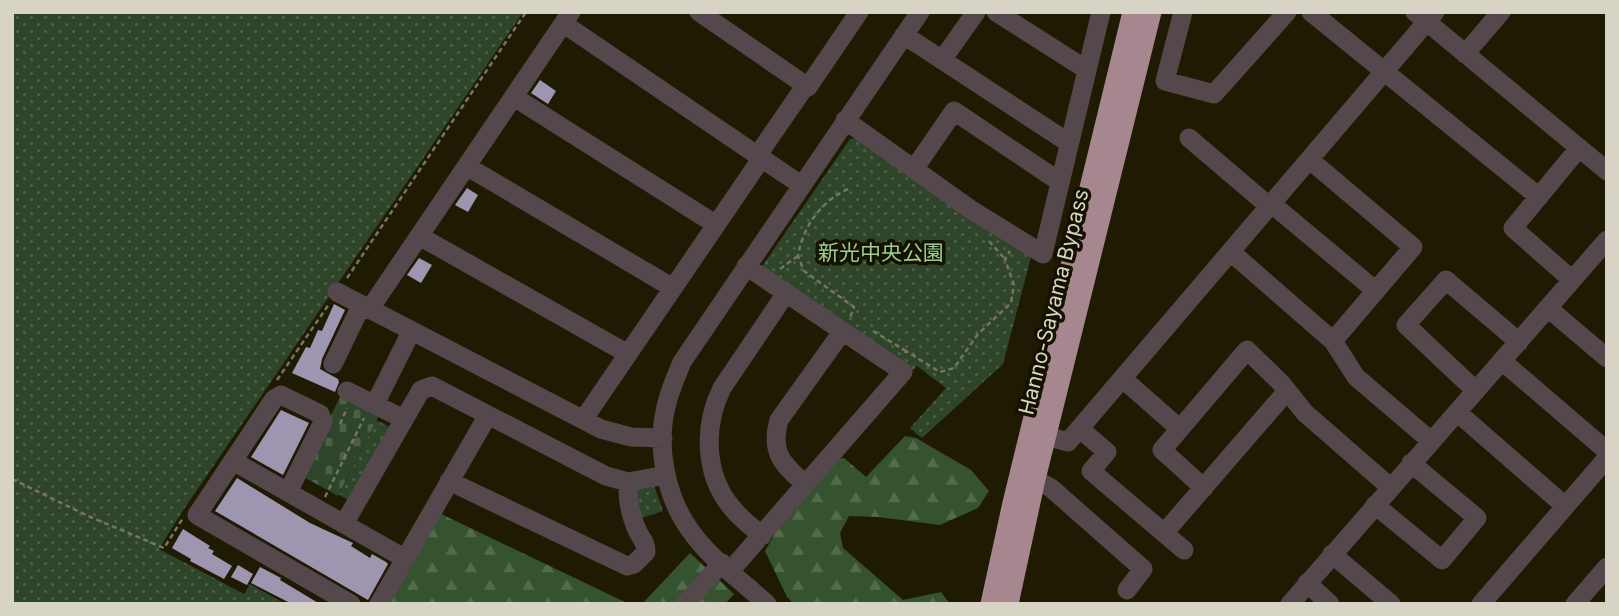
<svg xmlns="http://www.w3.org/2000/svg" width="1619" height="616" viewBox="0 0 1619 616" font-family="Inter,'Noto Sans JP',sans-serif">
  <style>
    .grass { fill: url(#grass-dots) }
    .forest { fill: url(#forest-firs) }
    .cemetery { fill: url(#cemetery-stones) }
    .building { fill: #9e96b1 }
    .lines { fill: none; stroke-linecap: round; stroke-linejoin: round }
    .path { stroke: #787461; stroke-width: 2.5; stroke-dasharray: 5 3.5; stroke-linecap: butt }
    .minor { stroke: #54484c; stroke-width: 19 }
    .highway { stroke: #a68790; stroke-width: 21 }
    .labels { text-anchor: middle; stroke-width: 7; stroke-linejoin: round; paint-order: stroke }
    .park-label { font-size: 21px; fill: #9cce92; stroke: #161200 }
    .street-label { font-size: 21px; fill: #d7d4c6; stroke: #161200 }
  </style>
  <defs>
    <pattern id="grass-dots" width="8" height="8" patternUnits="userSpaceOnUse" patternTransform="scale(1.75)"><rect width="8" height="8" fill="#2e4529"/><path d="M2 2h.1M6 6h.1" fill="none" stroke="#4c5f47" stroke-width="1.8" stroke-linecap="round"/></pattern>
    <pattern id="forest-firs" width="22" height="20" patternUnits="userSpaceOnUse" patternTransform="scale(1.75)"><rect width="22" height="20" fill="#35532f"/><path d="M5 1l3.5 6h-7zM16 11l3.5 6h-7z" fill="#526b4c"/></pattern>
    <pattern id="cemetery-stones" width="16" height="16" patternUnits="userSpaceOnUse" patternTransform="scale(1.75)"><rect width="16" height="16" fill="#2e4529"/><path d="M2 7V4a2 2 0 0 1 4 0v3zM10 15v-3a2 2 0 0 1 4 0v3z" fill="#4c5f47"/></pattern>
  </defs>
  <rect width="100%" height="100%" fill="#1f1b03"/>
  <!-- grass -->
  <path class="grass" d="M12,12H523L182,512L159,549L244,594L250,584L285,604H12Z
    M856,138L1031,257L1003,364L922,438L910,428L946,388L917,366L912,371L764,271L763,265L850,139Z
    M376,420L394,429L350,501L339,495Z
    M653,483L663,511L639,519L632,491Z"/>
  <!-- forest -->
  <path class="forest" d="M905,436L916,438L971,470L989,491L978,508L940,525L878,517L849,516L840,533L843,548L903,600L941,592L950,604H794L787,597L765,551L781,523L835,459L844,458L866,477Z
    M439,513L629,604H387Z
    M690,553L734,594L725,604H642Z"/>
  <!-- cemetery -->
  <path class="cemetery" d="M340,397L379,415L338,496L302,476Z"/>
  <!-- building -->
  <path class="building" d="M540,80L556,91L548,104L531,93Z
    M467,188L478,195L468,212L455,205Z
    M419,258L432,265L421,283L407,275Z
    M334,304L345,310L322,359L320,369L338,379L339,382L335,392L292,373L306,347L310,348L318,330L322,331Z
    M281,410L309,423L283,475L251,457Z
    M237,478L310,523L353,543L351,546L370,558L372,554L386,562L388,564L368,600L215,511Z
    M183,529L210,546L208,548L214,551L212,554L232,566L224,579L190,561L191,559L172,548Z
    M238,565L253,574L247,585L231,577Z
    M260,567L281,578L280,580L320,604H292L251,583Z"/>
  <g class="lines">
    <!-- path -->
    <path class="path" d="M848,189C820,202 803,227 798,256L804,271L854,307L850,318
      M989,241L1005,259
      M780,269L798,256
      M347,278L526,12
      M873,331L906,351
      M905,353L906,351L940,372L954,368L978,334L1011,303L1014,285L1005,259L1010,251
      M277,380L329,304
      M340,424L347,408
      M12,479L88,516L164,548L183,518
      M325,497L364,418"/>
    <!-- minor -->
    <path class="minor" d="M699,12L808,87L859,12
      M996,12L1087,70
      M1183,12L1165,81L1214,94L1287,12
      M1311,12L1539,197
      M1415,12L1607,171
      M564,24L801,185
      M904,35L1069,143
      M1465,54L1501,12
      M942,60L976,12
      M514,97L715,224
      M845,120L970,209L1043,254L1101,12
      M1189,138L1270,207
      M757,156L806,85
      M1310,160L1413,247L1333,341
      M468,167L673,288
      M914,169L954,111L1060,182
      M1272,204L1376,291
      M421,237L628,354
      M1231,252L1333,341L1356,377L1431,441
      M1572,280L1513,228L1579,148
      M337,292L601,429L631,437L663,438
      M1548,308L1607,358
      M369,310L571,12
      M1502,361L1607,451
      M333,364L361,306
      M1123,379L1180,429
      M347,391L404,419
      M1476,391L1406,325L1446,280L1519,342
      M375,404L411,332
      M1457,412L1565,506
      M583,420L761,159
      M1080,429L1107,452L1091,471L1184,550
      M1046,436L1068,442L1435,12
      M233,461L404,558
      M1035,479L1051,488L1143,569L1127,590
      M449,481L627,566L634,564L646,552C646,542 642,540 638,532C630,515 627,500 628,482
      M805,484C782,464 770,452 779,420L842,332
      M1204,488L1162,450L1247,350L1281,383L1305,413L1390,487
      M288,492L323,422L320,414L281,395L274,399L197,515L351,604
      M1375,505L1442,560L1477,518L1411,463
      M344,524L421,390L432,386L606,476L628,482L666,475
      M1165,532L1287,391
      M762,536C752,527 741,519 733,509C704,476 703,426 722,388L786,293
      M1332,554L1391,604
      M731,570L903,372L746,266
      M1307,583L1330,604
      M379,604L488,415
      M685,604L722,563
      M767,604C742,581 709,558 690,530C666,497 656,447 666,407C669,392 676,377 682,362L920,12
      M1290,604L1607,240
      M1481,604L1607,458
      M1575,604L1607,567"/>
    <!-- highway -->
    <path class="highway" d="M991,604L1013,503L1133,12
      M1008,604L1035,479L1151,12"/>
  </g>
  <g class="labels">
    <!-- park labels -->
    <g class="park-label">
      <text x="881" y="260">新光中央公園</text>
    </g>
    <!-- street labels -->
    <g class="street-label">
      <text transform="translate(1054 302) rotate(-76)" y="7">Hanno-Sayama Bypass</text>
    </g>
  </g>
  <!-- border -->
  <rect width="1619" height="616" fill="none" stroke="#d7d4c6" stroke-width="28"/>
</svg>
